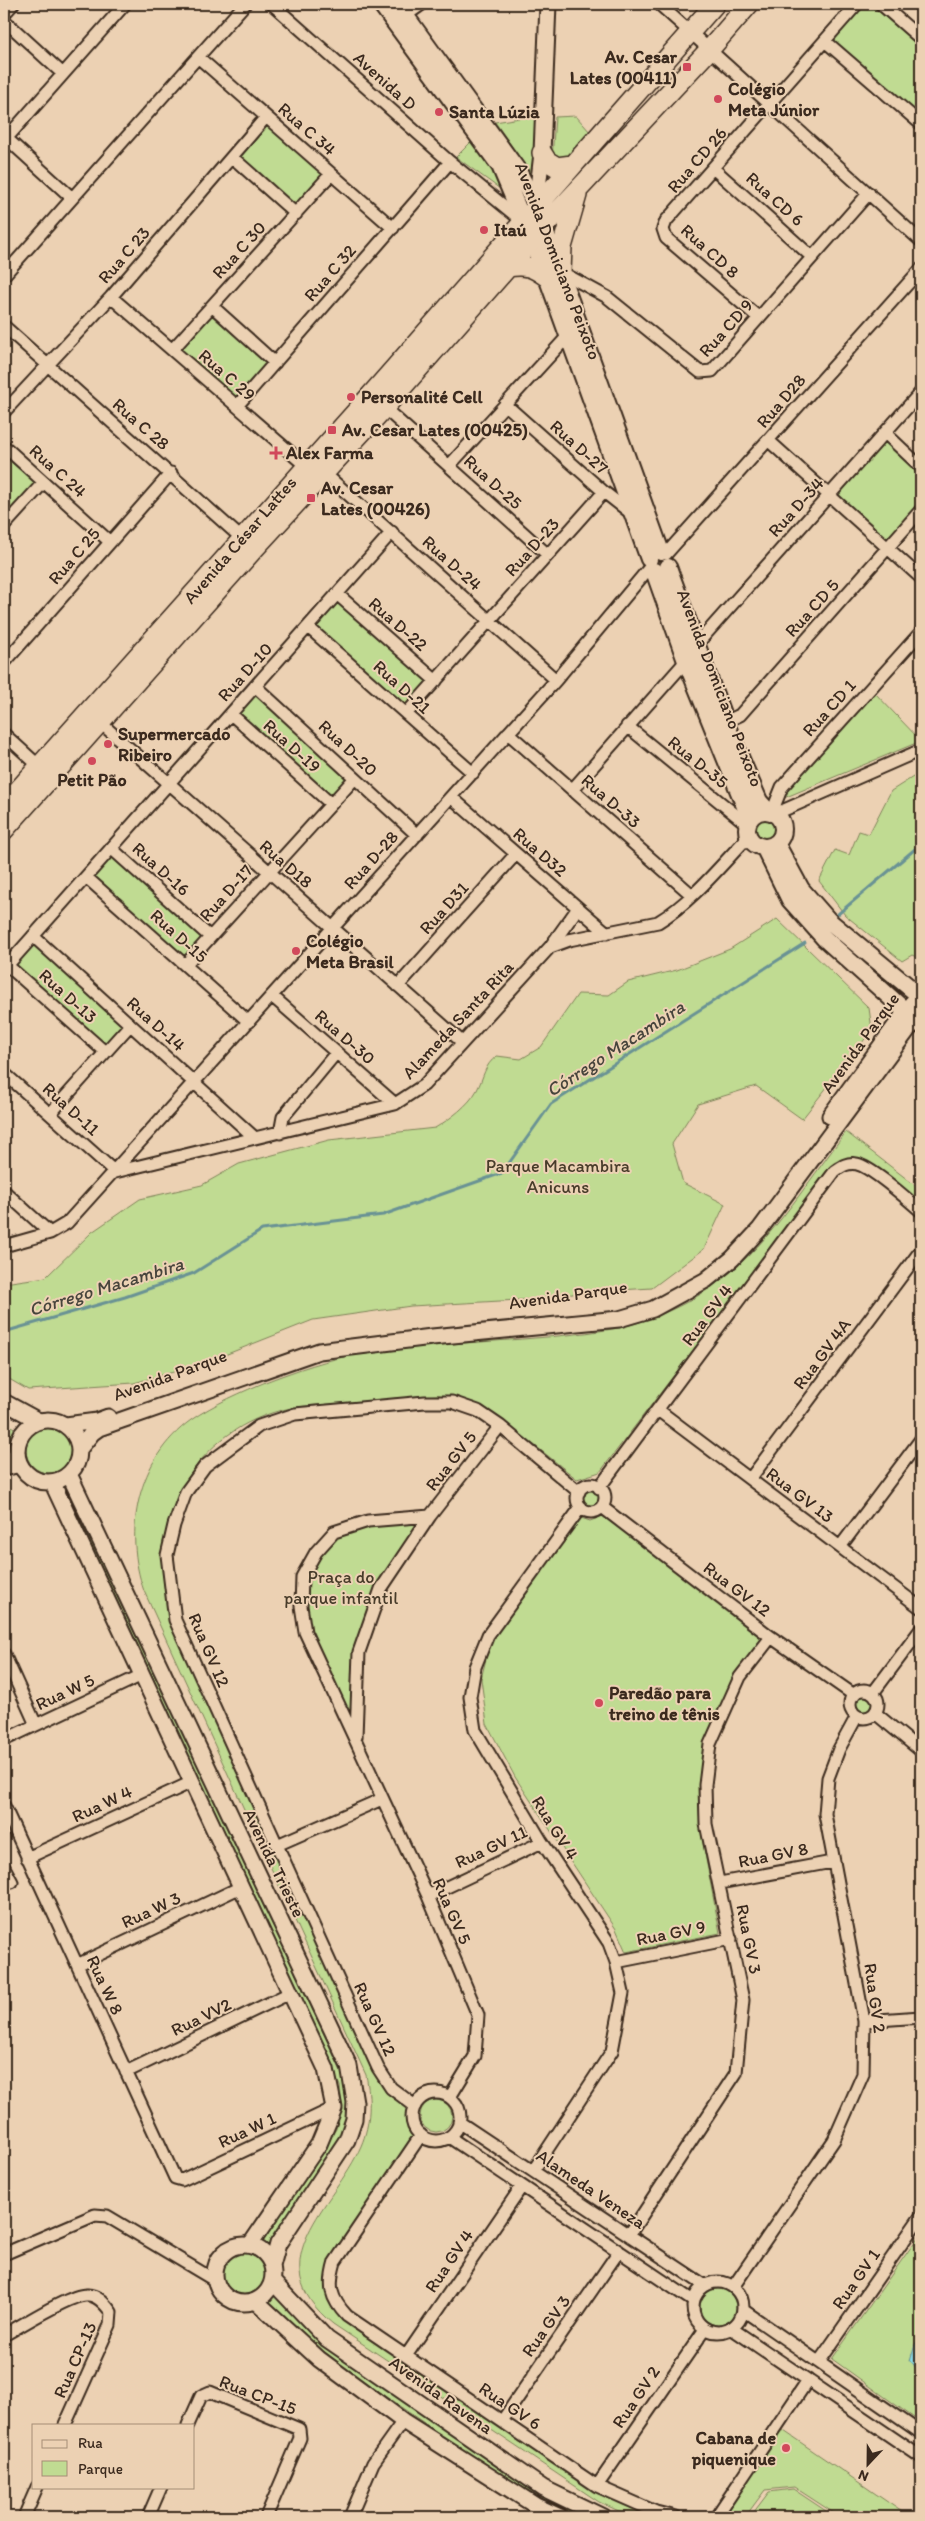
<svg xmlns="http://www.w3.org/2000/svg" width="925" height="2521" viewBox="0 0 925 2521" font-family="Itim,sans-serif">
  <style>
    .green { fill: #c0db92; stroke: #7e8258 }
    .water { fill: #88d8e3; stroke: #699294 }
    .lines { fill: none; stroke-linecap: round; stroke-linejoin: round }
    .stream { stroke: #699294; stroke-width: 3 }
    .minor-casing { stroke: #3b2a1e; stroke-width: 15 }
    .tertiary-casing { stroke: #3b2a1e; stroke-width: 19 }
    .secondary-casing { stroke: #3b2a1e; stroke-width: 20 }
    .primary-casing { stroke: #3b2a1e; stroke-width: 22 }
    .minor { stroke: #ecd1b3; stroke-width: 11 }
    .tertiary { stroke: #ecd1b3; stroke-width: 15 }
    .secondary { stroke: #ecd1b3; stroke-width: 16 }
    .primary { stroke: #ecd1b3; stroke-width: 19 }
    .poi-dot { fill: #d1495b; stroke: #ecd1b3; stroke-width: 2 }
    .labels { text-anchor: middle; stroke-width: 4; stroke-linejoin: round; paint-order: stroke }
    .poi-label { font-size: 18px; font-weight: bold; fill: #3b2a1e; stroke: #ecd1b3; text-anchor: start }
    .street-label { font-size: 18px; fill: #3b2a1e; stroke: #ecd1b3 }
    .park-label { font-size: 18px; fill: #483c2a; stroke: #ecd1b3 }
    .water-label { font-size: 19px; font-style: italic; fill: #47443c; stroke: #ecd1b3 }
  </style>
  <rect width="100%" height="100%" fill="#ecd1b3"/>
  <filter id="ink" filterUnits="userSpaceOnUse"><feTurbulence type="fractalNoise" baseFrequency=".02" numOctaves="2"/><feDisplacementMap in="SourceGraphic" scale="10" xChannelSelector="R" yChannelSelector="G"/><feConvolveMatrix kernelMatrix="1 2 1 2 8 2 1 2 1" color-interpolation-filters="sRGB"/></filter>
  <g filter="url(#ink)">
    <!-- green -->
    <path class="green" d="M865,4H870L921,48V116L833,40Z
      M538,115L531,174L495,122Z
      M576,116L590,132L564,164L552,159L555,117Z
      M268,125L325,174L296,206L240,157Z
      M474,139L507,194L456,157Z
      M212,316L267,365L236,399L181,350Z
      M886,439L921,472V505L888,544L836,497Z
      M4,456L35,483L4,518Z
      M337,601L429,682L406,709L313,627Z
      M256,689L351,778L330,801L234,714Z
      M874,692L921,741L779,800Z
      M921,772V959L912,955L902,961L845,915L819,881L835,850L849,855L859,831L869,834L891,791Z
      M752 829a12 12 0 1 1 24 0a12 12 0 1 1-24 0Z
      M112,851L207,936L185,961L88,877Z
      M777,919L869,1008L872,1030L802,1119L756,1086L698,1104L672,1144L683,1183L725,1204L704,1249L652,1288L587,1292L536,1299L411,1306L313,1320L202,1364L134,1383L28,1390L4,1376V1283L46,1277L92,1232L140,1199L202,1185L239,1164L329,1140L435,1128C450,1119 469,1105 477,1090C484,1077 484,1065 497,1056L521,1059L541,1047L578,994L609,995L628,982L677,970L730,949Z
      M34,940L126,1023L104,1049L11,965Z
      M846,1132L921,1190V1203L871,1163L853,1159L765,1256L600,1472L577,1479C535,1447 492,1404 438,1395C406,1397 375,1400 343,1403C323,1405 302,1405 282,1410C187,1434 142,1533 173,1623L374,2067L409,2107L408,2121L414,2136L332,2257L330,2298L595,2490L660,2517H632L599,2502L333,2324C255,2261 335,2206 361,2146C371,2123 371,2099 366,2075L144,1591C123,1531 137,1459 191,1420C214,1404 242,1392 268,1381C297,1370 328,1359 359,1354C445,1340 533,1343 619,1328C738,1298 777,1223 846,1132Z
      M4,1421L14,1428L4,1456Z
      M26 1450a23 23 0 1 1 46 0a23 23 0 1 1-46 0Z
      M581 1498a10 10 0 1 1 20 0a10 10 0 1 1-20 0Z
      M70,1489L347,2084L349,2115L339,2141L269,2246L263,2242L336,2129L342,2106L340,2086L63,1492Z
      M603,1516L765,1639L743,1665L700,1776L702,1838L720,1933L626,1952L616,1929L515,1777L487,1724L481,1679L492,1635L581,1518L590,1521Z
      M411,1520L420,1525C396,1557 370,1590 363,1630C357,1661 356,1694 353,1726L307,1631L305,1577L336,1535L368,1525Z
      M855 1705a10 10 0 1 1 20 0a10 10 0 1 1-20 0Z
      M420 2116a16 16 0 1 1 32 0a16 16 0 1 1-32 0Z
      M921,2233V2423L832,2359Z
      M222 2274a22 22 0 1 1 44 0a22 22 0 1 1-44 0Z
      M700 2307a18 18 0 1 1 36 0a18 18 0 1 1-36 0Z
      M274,2293L345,2360L514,2476L591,2517H575L510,2482L341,2366L265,2301Z
      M781,2429L908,2516L907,2517H840L794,2487L765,2490L745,2517H721Z
      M793,2489L835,2517H750L769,2492Z"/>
    <!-- water -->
    <path class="water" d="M921,2336V2374L910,2360L915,2344Z"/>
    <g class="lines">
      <!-- stream -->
      <path class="stream" d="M838,914L921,844
        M4,1332L125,1297L194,1273L262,1230L383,1215L502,1173L551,1104L805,943"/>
      <defs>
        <path id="minor" d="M272,4L450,162L521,220
          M659,4L921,241
          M881,4L921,39
          M4,14L13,4
          M405,16L422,4
          M4,20L63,74
          M825,41L921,124
          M198,57L393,228
          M4,136L72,198
          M4,141L125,4
          M232,157L296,214
          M713,168L812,257
          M561,272L607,297L700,372L712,371L869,193
          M4,275L245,4
          M111,297L306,466L332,480L556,680
          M212,306L275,363
          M759,318L666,238L663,229L666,221L857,4
          M4,326L247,543
          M172,350L331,174
          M505,404L604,492L632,514
          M381,405L548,555
          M237,406L450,162
          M4,412L111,297L266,117
          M885,433L921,467
          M769,441L921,578
          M4,446L110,542
          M449,466L567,337
          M4,526L44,482
          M666,554L921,269
          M337,594L436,681
          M308,627L473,773
          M696,645L921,392
          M4,663L171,473
          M255,686L417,835
          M231,714L331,804
          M406,714L604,492
          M95,718L462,1042
          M725,722L740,715L921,510
          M627,726L748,825
          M508,733L692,895
          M4,734L39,766
          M572,790L686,661
          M451,797L607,933
          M772,812L782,787L921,632
          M775,814L921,750
          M111,848L210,937
          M86,877L249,1022
          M33,936L255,1138
          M550,947L578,908
          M7,965L105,1052
          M185,965L355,778
          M4,969L392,532
          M398,986L515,855
          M272,996L395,1104
          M4,1073L115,1172
          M50,1114L130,1025
          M280,1133L283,1117L336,1053
          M115,1172L395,1104L424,1085L550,947L569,940L658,922C693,901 721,865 749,836
          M4,1191L50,1233
          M4,1246L50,1233L67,1223L556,680L650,567
          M658,1410L921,1608
          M4,1463L17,1452
          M4,1470L21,1466
          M750,1479L921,1250
          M577 1498a14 14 0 1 1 28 0a14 14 0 1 1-28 0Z
          M599,1488L835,1171C842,1166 848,1162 857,1164C873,1168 907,1199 921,1211
          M602,1507L771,1637L854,1695
          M430,1516L368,1521L334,1532L316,1552L302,1577L301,1606L305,1632L428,1896L478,2015L475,2056L450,2097
          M840,1547L921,1439
          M4,1654L36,1725
          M850 1704a14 14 0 1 1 28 0a14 14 0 1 1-28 0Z
          M873,1693L921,1629
          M875,1713L921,1751
          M356,1737L359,1652L381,1589L430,1516L500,1426
          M4,1740L142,1675
          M4,1806L175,2178L182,2180L334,2108
          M277,1845L382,1799
          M27,1858L192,1782
          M4,1867L12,1882
          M720,1883L832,1862
          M428,1896L542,1842
          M616,1962L731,1939
          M77,1965L241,1887
          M864,2021L921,2017
          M126,2072L290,1993
          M412 2117a24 24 0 1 1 48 0a24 24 0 1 1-48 0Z
          M415,2106L391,2088L378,2068L175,1620L167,1555L174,1525L186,1492L205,1466L259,1426L295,1414L425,1402H452L478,1411L500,1426L579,1492
          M459,2122L704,2285
          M421,2135L335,2262C328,2286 330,2298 347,2316L597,2486L656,2512L676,2517
          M449,2137L693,2301
          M533,2171L612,2051L623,1993L616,1962L609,1943L542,1842L475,1730L470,1697L475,1667L488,1635L581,1507
          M629,2235L736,2073L743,2000L706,1824L705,1785L710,1744L740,1677L771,1637
          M4,2254L95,2215L107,2216L216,2281
          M693 2307a25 25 0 1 1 50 0a25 25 0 1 1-50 0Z
          M733,2287L834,2140L863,2074L864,2021L825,1814L828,1778L839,1749L857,1716
          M743,2310L921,2433
          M731,2328L921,2457
          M4,2335C21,2326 69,2295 86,2295C97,2294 105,2304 111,2312L110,2325L65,2425
          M406,2356L522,2186
          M819,2362L921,2216
          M502,2421L619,2251
          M188,2425L201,2396L210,2392L299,2429L300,2438L266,2517
          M597,2486L705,2329
          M24,2517L37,2487
          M148,2517L161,2487
          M350,2517L373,2463L403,2421
          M716,2517L808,2380"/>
        <path id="tertiary" d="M536,206L542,153L548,4
          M830,1116L912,1003
          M4,1402L39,1421
          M17 1451a31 31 0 1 1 62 0a31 31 0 1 1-62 0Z
          M66,1425L97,1421L108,1417
          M80,1448L92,1433L99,1428L319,1351L432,1337L619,1319L653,1309L706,1280L732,1259L760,1229L915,1020L919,995
          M69,1474L349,2066L355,2102L354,2119L347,2140L278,2244L272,2266
          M52,1482L326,2069L334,2108L319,2144L250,2245
          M215 2274a29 29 0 1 1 58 0a29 29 0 1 1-58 0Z
          M272,2281L327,2339L543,2488L603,2517
          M256,2301L319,2359L403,2421L536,2506L560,2517"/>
        <path id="secondary" d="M381,4L500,166L547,277L649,559
          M397,4L518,171L536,206L661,552
          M668,567L725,722L759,801L768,811
          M654,571L686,661L750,819
          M747 829a18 18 0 1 1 36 0a18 18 0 1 1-36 0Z
          M776,843L801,889L829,921L921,997
          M764,847L790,900L824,938L921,1025"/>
        <path id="primary" d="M542,153L547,161L557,167L572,165
          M508,267C526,264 533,267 547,277
          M561,272L562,247L577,195
          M4,806L370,396L715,4
          M4,830L254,549L384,408L545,225L710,49L749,4"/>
      </defs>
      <!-- minor casing -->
      <use href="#minor" class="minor-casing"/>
      <!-- tertiary casing -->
      <use href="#tertiary" class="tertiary-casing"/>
      <!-- secondary casing -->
      <use href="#secondary" class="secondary-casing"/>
      <!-- primary casing -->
      <use href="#primary" class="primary-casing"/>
      <!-- minor -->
      <use href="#minor" class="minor"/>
      <!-- tertiary -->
      <use href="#tertiary" class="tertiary"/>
      <!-- secondary -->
      <use href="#secondary" class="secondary"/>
      <!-- primary -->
      <use href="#primary" class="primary"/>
    </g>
  </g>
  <!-- markers -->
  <g class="poi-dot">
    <rect x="682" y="62" width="10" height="10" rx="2.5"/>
    <circle cx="718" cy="99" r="5"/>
    <circle cx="439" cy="112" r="5"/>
    <circle cx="484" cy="230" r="5"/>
    <circle cx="351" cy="397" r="5"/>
    <rect x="327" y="425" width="10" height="10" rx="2.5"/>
    <path d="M273.5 445.5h5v5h5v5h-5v5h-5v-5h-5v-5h5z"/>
    <rect x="306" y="493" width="10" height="10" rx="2.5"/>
    <circle cx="108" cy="744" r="5"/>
    <circle cx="92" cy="761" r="5"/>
    <circle cx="296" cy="951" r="5"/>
    <circle cx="599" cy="1703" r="5"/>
    <circle cx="786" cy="2448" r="5"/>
  </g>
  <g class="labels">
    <!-- poi labels -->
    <g class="poi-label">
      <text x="677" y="63" text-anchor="end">Av. Cesar<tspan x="677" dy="21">Lates (00411)</tspan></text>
      <text x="728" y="95">Colégio<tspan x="728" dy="21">Meta Júnior</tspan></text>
      <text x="449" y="118">Santa Lúzia</text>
      <text x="494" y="236">Itaú</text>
      <text x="361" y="403">Personalité Cell</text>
      <text x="342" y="436">Av. Cesar Lates (00425)</text>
      <text x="286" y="459">Alex Farma</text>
      <text x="321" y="494">Av. Cesar<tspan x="321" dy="21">Lates (00426)</tspan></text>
      <text x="118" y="740">Supermercado<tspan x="118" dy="21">Ribeiro</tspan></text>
      <text x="92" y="786" text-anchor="middle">Petit Pão</text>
      <text x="306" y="947">Colégio<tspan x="306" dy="21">Meta Brasil</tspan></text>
      <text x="609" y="1699">Paredão para<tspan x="609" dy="21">treino de tênis</tspan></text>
      <text x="776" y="2444" text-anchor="end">Cabana de<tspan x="776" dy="21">piquenique</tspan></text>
    </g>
    <!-- street labels -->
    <g class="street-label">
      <text transform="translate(385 81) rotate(42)" y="6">Avenida D</text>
      <text transform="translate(307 129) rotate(41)" y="6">Rua C 34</text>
      <text transform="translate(697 160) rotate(-49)" y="6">Rua CD 26</text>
      <text transform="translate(775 199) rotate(42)" y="6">Rua CD 6</text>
      <text transform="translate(239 250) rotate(-48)" y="6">Rua C 30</text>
      <text transform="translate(710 251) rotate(42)" y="6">Rua CD 8</text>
      <text transform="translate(124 255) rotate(-49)" y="6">Rua C 23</text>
      <text transform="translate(558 261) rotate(69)" y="6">Avenida Domiciano Peixoto</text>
      <text transform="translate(330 273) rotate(-49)" y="6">Rua C 32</text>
      <text transform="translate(726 328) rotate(-48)" y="6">Rua CD 9</text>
      <text transform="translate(227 375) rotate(41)" y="6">Rua C 29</text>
      <text transform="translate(781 401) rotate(-49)" y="6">Rua D28</text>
      <text transform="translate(141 424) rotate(41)" y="6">Rua C 28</text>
      <text transform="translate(579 447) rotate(42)" y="6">Rua D-27</text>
      <text transform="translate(58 471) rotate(42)" y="6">Rua C 24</text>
      <text transform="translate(493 482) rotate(42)" y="6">Rua D-25</text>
      <text transform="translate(796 507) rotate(-48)" y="6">Rua D-34</text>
      <text transform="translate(240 540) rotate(-49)" y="6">Avenida César Lattes</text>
      <text transform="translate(532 547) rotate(-48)" y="6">Rua D-23</text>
      <text transform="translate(74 556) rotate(-49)" y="6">Rua C 25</text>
      <text transform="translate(452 563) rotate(42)" y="6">Rua D-24</text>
      <text transform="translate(812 608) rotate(-48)" y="6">Rua CD 5</text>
      <text transform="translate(398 624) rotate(41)" y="6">Rua D-22</text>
      <text transform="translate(245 672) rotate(-48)" y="6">Rua D-10</text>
      <text transform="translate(402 687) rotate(42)" y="6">Rua D-21</text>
      <text transform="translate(720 688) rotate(69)" y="6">Avenida Domiciano Peixoto</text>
      <text transform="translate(829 708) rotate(-48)" y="6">Rua CD 1</text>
      <text transform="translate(292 746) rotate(42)" y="6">Rua D-19</text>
      <text transform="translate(348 748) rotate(43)" y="6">Rua D-20</text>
      <text transform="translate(698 762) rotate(39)" y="6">Rua D-35</text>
      <text transform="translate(611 801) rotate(41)" y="6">Rua D-33</text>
      <text transform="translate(540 852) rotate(41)" y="6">Rua D32</text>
      <text transform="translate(371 860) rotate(-48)" y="6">Rua D-28</text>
      <text transform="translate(286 864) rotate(41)" y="6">Rua D18</text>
      <text transform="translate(161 869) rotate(42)" y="6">Rua D-16</text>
      <text transform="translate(226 893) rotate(-48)" y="6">Rua D-17</text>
      <text transform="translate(444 908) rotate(-48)" y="6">Rua D31</text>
      <text transform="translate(179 936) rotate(42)" y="6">Rua D-15</text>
      <text transform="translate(68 996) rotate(42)" y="6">Rua D-13</text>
      <text transform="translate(458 1020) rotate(-47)" y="6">Alameda Santa Rita</text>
      <text transform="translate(156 1024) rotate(42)" y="6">Rua D-14</text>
      <text transform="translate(345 1037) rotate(41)" y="6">Rua D-30</text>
      <text transform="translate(860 1043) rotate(-54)" y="6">Avenida Parque</text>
      <text transform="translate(71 1109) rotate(42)" y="6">Rua D-11</text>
      <text transform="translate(568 1295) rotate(-8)" y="6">Avenida Parque</text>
      <text transform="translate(707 1315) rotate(-53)" y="6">Rua GV 4</text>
      <text transform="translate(822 1354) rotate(-53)" y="6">Rua GV 4A</text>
      <text transform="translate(170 1375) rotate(-20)" y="6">Avenida Parque</text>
      <text transform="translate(451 1461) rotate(-52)" y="6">Rua GV 5</text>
      <text transform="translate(800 1495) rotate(37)" y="6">Rua GV 13</text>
      <text transform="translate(737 1589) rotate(37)" y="6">Rua GV 12</text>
      <text transform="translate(209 1650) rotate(67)" y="6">Rua GV 12</text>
      <text transform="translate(65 1692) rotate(-25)" y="6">Rua W 5</text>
      <text transform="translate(102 1804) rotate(-25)" y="6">Rua W 4</text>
      <text transform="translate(555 1828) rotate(58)" y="6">Rua GV 4</text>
      <text transform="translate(491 1847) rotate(-25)" y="6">Rua GV 11</text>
      <text transform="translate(773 1855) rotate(-11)" y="6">Rua GV 8</text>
      <text transform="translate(274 1863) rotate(64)" y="6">Avenida Trieste</text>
      <text transform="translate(151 1910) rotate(-25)" y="6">Rua W 3</text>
      <text transform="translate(452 1911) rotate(66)" y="6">Rua GV 5</text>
      <text transform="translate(671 1933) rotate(-11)" y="6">Rua GV 9</text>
      <text transform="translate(749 1939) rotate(79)" y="6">Rua GV 3</text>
      <text transform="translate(105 1985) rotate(65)" y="6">Rua W 8</text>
      <text transform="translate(875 1998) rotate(82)" y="6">Rua GV 2</text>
      <text transform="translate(201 2017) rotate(-26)" y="6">Rua VV2</text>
      <text transform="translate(375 2019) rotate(66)" y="6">Rua GV 12</text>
      <text transform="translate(247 2130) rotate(-25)" y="6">Rua W 1</text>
      <text transform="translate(591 2189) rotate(34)" y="6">Alameda Veneza</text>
      <text transform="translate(449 2261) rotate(-56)" y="6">Rua GV 4</text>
      <text transform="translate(856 2279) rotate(-55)" y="6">Rua GV 1</text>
      <text transform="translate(546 2326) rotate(-55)" y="6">Rua GV 3</text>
      <text transform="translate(75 2360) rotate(-66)" y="6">Rua CP-13</text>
      <text transform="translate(258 2395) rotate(21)" y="6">Rua CP-15</text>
      <text transform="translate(441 2395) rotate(35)" y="6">Avenida Ravena</text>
      <text transform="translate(636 2397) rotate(-56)" y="6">Rua GV 2</text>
      <text transform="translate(510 2406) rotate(34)" y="6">Rua GV 6</text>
    </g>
    <!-- park labels -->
    <g class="park-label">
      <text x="558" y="1172">Parque Macambira<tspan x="558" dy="21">Anicuns</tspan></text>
      <text x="341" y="1583">Praça do<tspan x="341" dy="21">parque infantil</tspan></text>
    </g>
    <!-- water labels -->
    <g class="water-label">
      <text transform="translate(615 1048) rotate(-33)" y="7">Córrego Macambira</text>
      <text transform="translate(106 1286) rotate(-17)" y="7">Córrego Macambira</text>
    </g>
  </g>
  <!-- margin -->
  <rect width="925" height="2521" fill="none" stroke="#ecd1b3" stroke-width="20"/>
  <rect x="10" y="10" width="905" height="2501" fill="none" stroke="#3b2a1e" stroke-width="2" filter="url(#ink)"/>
  <!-- legend -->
  <rect x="32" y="2424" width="162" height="65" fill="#ecd1b3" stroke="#a58e77"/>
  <rect x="42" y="2440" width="25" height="8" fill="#ecd1b3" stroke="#a58e77"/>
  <text x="78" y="2448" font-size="15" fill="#3b2a1e">Rua</text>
  <rect x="42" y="2461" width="25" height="15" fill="#c0db92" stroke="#a58e77"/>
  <text x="78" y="2474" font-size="15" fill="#3b2a1e">Parque</text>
  <!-- north arrow -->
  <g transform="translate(868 2464) rotate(202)" stroke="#ecd1b3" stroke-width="4" paint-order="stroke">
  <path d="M0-4L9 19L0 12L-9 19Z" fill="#3b2a1e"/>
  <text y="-8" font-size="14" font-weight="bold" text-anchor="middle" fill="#3b2a1e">N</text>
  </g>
</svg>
